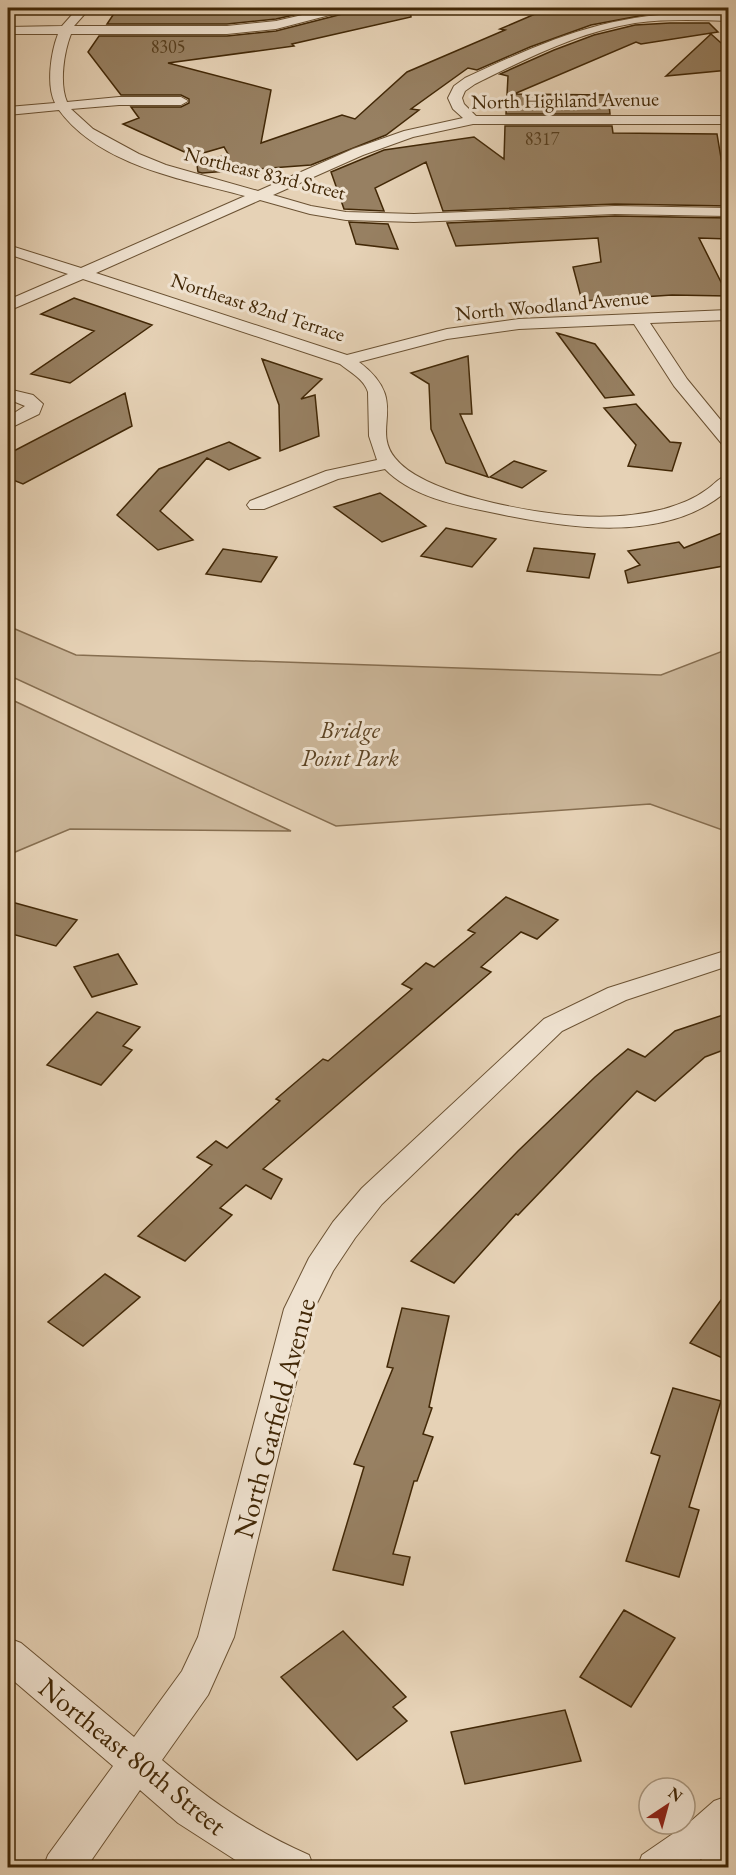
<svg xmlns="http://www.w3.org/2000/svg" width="736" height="1875" viewBox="0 0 736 1875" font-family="'EB Garamond',serif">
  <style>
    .green { fill: #cab598; stroke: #866e50; stroke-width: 1.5 }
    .building { fill: #978062; stroke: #422807; stroke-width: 1.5 }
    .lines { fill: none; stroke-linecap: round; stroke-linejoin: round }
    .street-casing { stroke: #6b5233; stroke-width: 2 }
    .street { fill: #efe2d0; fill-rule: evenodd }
    .labels { text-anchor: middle; stroke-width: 6; stroke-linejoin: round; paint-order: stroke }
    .far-number-label { font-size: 18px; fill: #573e1e }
    .far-street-label { font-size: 20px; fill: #422807; stroke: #efe2d0 }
    .park-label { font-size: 24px; font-style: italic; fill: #5d4424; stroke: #efe2d0 }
    .near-street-label { font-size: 28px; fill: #422807; stroke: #efe2d0 }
  </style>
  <rect width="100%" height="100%" fill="#e6d2b6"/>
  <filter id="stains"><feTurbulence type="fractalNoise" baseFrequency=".00333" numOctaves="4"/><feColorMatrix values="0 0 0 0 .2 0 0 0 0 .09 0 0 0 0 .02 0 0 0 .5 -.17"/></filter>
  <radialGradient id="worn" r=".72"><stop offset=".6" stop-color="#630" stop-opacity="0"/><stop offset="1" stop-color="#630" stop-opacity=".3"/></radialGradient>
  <!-- green -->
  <path class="green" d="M8,626L76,655L661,675L728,649V832L650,804L336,826L8,675Z
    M8,698L291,831L70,829L8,855Z"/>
  <!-- building -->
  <path class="building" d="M181,8H325L276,19L227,24H107L115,12L180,14Z
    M353,8H410L411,17L292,44L294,46L168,63L271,90L261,143L342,115L355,119L407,72L505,30L500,29L549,8H693L697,11L655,13L591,25L530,47L477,70L468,68L411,109L419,110L386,135L311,165L202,173L198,172L197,165L228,154L224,147L193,156L123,124L139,118L131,107H181L189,103V99L181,95H121L88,52L99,36H227L276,31L350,12Z
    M670,23H709L718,32L641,44L636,42L514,94L608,95L610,114H506L508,76L500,74L554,50L594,35L635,25Z
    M711,34L729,50V70L666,76Z
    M505,126H612L613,133L717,134L729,206L615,204L443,211L426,162L375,188L384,211L344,209L331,172L384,150L474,137L504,159Z
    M615,216L729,218V239L699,238L728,296L672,295L582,301L573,267L601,262L598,238L456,246L447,223Z
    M349,222L388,224L398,249L356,244Z
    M74,298L152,325L70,383L31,374L94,331L41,314Z
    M557,333L595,344L634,395L605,398Z
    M468,356L472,414H460L488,477L446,463L431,429L429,384L411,373Z
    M262,359L322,379L301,399L315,395L319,436L280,451L279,405Z
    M125,393L132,426L23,484L8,478V454Z
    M636,404L670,442L681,443L672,471L628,466L636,445L604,408Z
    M229,442L260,458L229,470L207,458L160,511L193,540L158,550L117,515L159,469Z
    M514,461L546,471L522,488L490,477Z
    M380,493L426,526L382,542L334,507Z
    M446,528L496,539L472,567L421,556Z
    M729,530V565L628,583L625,571L640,565L628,551L679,542L684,548Z
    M534,548L595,554L589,578L527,571Z
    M223,549L277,557L261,582L206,574Z
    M506,897L558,920L537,939L521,932L481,967L491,972L263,1169L282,1179L271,1199L246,1185L220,1208L232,1215L185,1261L138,1236L212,1165L197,1157L216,1141L227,1148L280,1101L276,1099L323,1059L328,1061L412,989L402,984L426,963L434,967L475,933L468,930Z
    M8,901L77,920L56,946L8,933Z
    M118,954L137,984L92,997L74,967Z
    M97,1012L140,1027L123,1046L132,1050L101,1085L47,1065Z
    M729,1013V1048L705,1057L655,1101L637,1091L518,1215L516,1214L454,1283L411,1261L518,1151L595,1077L628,1049L645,1057L675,1031Z
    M105,1274L140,1297L83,1346L48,1322Z
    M729,1289V1361L690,1343Z
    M402,1308L449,1316L429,1407L432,1408L423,1434L433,1437L417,1481H414L393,1554L410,1557L403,1585L333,1570L364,1467L354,1464L393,1368L387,1367Z
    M673,1388L721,1401L689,1507L699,1510L679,1577L626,1561L660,1456L651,1453Z
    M624,1610L675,1638L631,1707L580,1677Z
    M343,1631L406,1697L393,1707L407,1721L357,1760L281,1677Z
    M565,1710L581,1761L465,1784L451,1732Z"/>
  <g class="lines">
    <defs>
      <path id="street" d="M78,8H90L74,26H227L276,21L333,8H351L349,10L276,29L227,34H71C64,52 59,83 67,102L119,97H181L188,101L181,105H119L71,109L93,129L139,154L166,165L258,191L353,149L404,131L463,118L453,109L448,98L454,86L465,78C560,34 621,8 728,14V21C697,20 666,19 635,23C578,32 526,59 475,84L465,91L462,98L464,104L476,116H728V124H473L413,137L363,155L273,195L311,206L346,212L414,214L615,206L728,208V216L615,214L414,222L346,220L310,214L260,200L96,273L347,355L447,329L519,319L728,310V320L650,323L687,379L728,429V445L722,444L674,386L634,324L519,329L447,339L359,362C411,401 370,427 395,458C424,495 533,513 578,516C607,518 637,516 664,509C678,505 694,499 706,490C714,485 718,478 728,475V490C666,545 564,528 490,512C454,505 411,496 385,469L338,479L264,509H250L247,505L250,501L326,471L377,460L369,436L368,392C364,379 350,372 340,364L83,279L8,311V300L68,274L8,254V245L81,268L245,196C183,179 100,166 59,110L8,115V107L55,103C46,85 51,52 58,34H8V27L62,26Z
        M8,389L33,395L43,404L39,414L8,429V417L25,406L8,399Z
        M728,950V966L626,1000L562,1031L382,1204L355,1238L333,1271L314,1309L234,1637L208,1695L162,1760C210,1801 251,1829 309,1855L314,1868H251L237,1861L178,1823L140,1790L86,1868H43L48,1855L113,1766L8,1676V1638L21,1643L134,1737L182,1671L198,1637L284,1309L309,1258L333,1222L362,1188L544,1019L608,988Z
        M728,1796V1868H709L701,1859L690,1868H637L642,1855L690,1822L714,1801Z"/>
    </defs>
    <!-- street casing -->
    <use href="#street" class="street-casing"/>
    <!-- street -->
    <use href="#street" class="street"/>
  </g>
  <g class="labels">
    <!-- far-number labels -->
    <g class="far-number-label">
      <text x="168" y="53">8305</text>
      <text x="542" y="145">8317</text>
    </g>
    <!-- far-street labels -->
    <g class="far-street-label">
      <text transform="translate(565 100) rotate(-1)" y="7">North Highland Avenue</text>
      <text transform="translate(265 173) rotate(14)" y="7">Northeast 83rd Street</text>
      <text transform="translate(552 305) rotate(-5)" y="7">North Woodland Avenue</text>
      <text transform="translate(258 307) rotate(18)" y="7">Northeast 82nd Terrace</text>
    </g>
    <!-- park labels -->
    <g class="park-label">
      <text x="350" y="738">Bridge<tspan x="350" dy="28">Point Park</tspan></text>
    </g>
    <!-- near-street labels -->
    <g class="near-street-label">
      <text transform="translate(274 1418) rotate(-75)" y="10">North Garfield Avenue</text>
      <text transform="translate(133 1756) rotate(39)" y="10">Northeast 80th Street</text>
    </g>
  </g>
  <!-- margin -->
  <rect width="736" height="1875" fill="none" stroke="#e6d2b6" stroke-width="30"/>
  <rect x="9" y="9" width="718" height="1857" fill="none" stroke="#422807" stroke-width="3"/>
  <rect x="15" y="15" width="706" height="1845" fill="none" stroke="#422807" stroke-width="1.5"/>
  <!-- north arrow -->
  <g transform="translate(667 1806) rotate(36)"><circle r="28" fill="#efe2d0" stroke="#aa9880" stroke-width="1.5"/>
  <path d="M0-4.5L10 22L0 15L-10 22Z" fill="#8f2418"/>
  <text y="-9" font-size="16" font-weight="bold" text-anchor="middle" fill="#422807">N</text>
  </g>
  <rect width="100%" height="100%" filter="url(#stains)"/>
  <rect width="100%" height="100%" fill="url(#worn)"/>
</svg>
